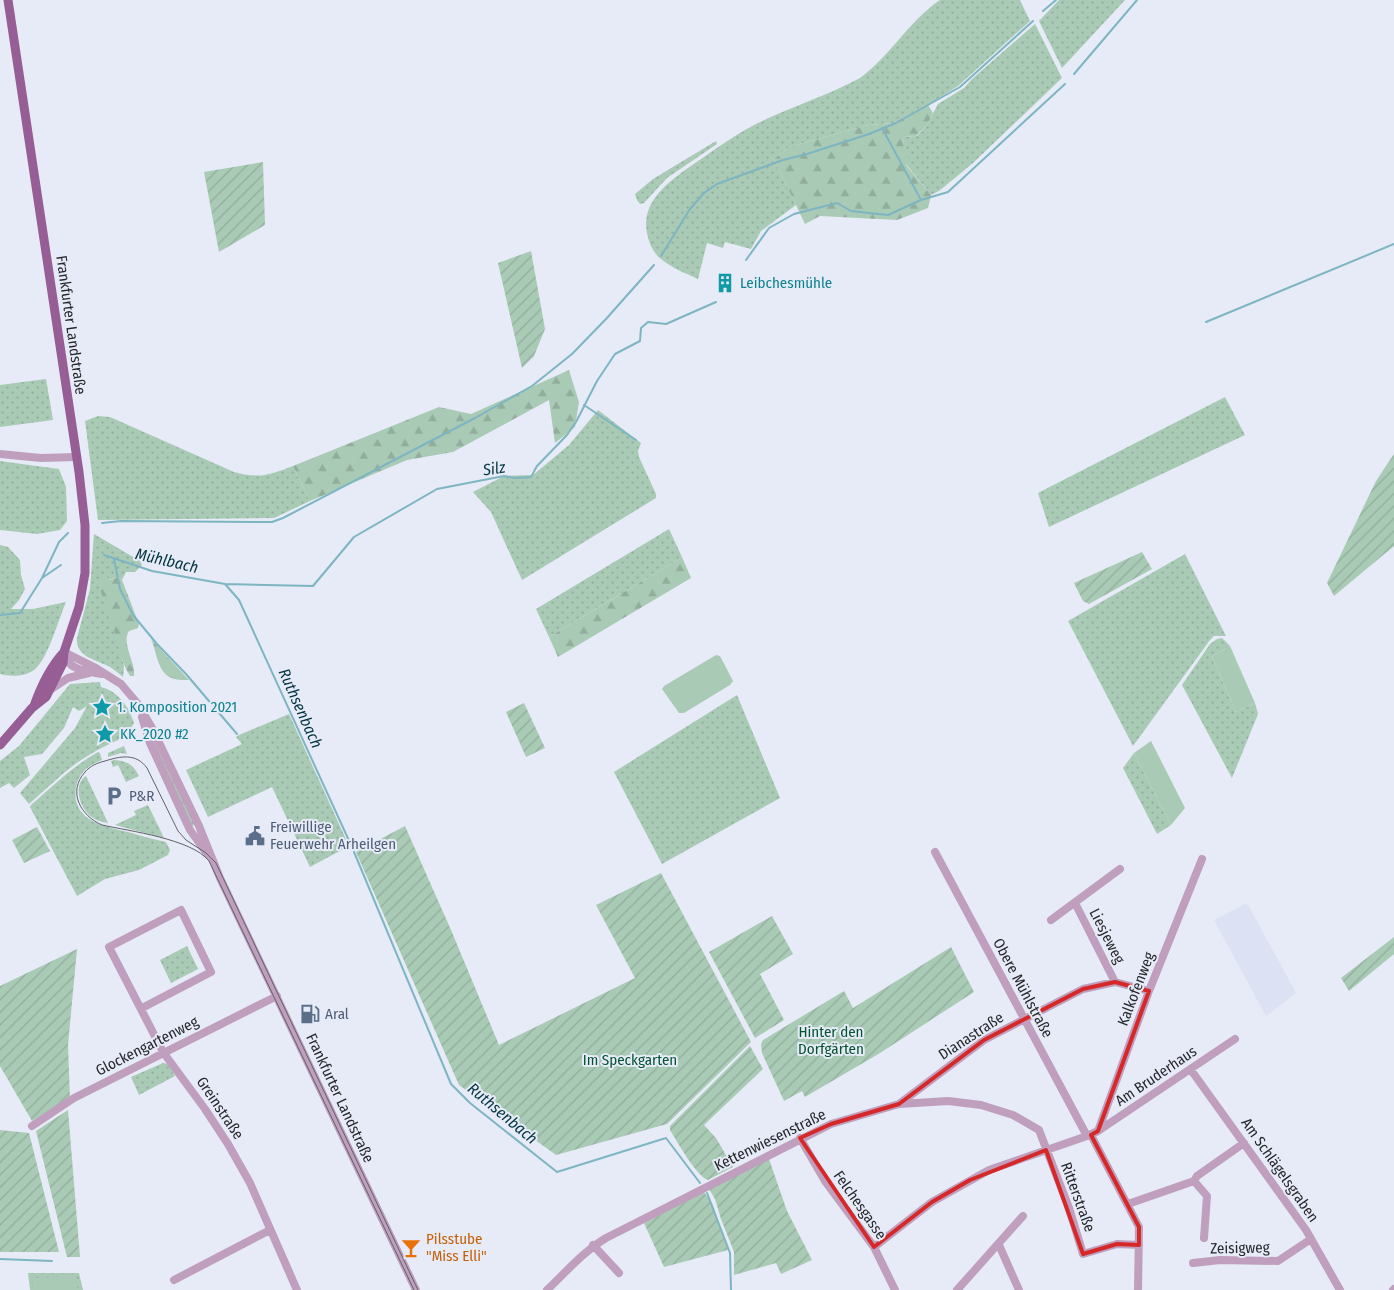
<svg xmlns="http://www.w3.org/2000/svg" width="1394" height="1290" viewBox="0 0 1394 1290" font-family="'Fira Sans Condensed',sans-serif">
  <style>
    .built { fill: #dce1f4 }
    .grass { fill: url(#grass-dots) }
    .forest { fill: url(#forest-firs) }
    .garden { fill: url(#garden-furrows) }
    .pitch { fill: #a9cab5 }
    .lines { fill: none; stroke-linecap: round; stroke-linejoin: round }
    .stream { stroke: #7db5c3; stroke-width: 2 }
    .minor { stroke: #bf9fbd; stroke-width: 8 }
    .major { stroke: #965e94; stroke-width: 9 }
    .tram { stroke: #606269; stroke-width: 1 }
    .marked { fill: none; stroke: #d62828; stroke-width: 4; stroke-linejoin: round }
    .labels { text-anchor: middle; stroke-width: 4; stroke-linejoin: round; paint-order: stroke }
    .culture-label { font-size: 15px; fill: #0d838f; stroke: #e7ebf7; text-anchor: start }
    .street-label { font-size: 15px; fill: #25272b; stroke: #e7ebf7 }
    .service-label { font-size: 15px; fill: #4e5e75; stroke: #e7ebf7; text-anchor: start }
    .park-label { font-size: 15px; fill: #045431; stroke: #e7ebf7 }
    .food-label { font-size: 15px; fill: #c56008; stroke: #e7ebf7; text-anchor: start }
    .water-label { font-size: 16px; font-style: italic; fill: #003540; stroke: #e7ebf7 }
  </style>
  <defs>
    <pattern id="grass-dots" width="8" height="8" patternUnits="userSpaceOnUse" patternTransform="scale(1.25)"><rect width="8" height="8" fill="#a9cab5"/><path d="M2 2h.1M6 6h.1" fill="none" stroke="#91ae9c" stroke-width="1.8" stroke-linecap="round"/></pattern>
    <pattern id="forest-firs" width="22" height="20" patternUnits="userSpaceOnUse" patternTransform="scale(1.25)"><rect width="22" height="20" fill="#a9cab5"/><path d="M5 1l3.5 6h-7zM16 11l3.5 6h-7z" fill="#91ae9c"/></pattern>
    <pattern id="garden-furrows" width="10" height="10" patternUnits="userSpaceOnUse" patternTransform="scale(1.25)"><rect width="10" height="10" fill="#a9cab5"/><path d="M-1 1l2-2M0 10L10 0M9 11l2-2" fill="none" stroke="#91ae9c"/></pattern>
  </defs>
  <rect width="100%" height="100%" fill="#e7ebf7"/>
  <!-- built -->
  <path class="built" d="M1247,903L1296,993L1266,1016L1214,920Z"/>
  <!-- grass -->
  <path class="grass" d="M940,0H1020L1030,21L958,86L928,105L893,123L868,125L789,147L774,159L796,205L761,231L751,249L725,242L723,248L707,243L698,279C685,273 672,268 661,259C653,253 649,243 647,233C640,199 674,178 698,161C717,148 735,135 756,124C790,107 827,96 860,78C890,56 909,21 940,0Z
    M1059,0H1125L1062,68L1039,21Z
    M1035,24L1062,78L973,163L939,191L931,195L906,164L903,137L917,136L927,125L938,104L964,88L972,79Z
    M716,141L717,144L667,178L644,203L640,204L637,200L635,194L653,179Z
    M46,379L53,420L0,427V385Z
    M1225,397L1245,435L1049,527L1038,493Z
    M598,410L641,443L638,451L639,457L656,494V498L522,580L491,512L473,492L504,476L533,475L569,445Z
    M98,416L110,417L234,472C258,479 270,475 293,466L310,501L274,518L98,520L85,421Z
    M0,461L59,469L66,487L67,521L60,530L37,534L0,530Z
    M669,529L682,557L549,637L536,609Z
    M94,534L140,561L142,565L135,572H126L122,580L119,577L100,582L104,601L111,618L124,666L123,677C119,674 115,670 110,667C97,660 75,657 77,638L90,589Z
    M0,545L8,547L20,560L21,575L25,589L19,600L11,609H33L66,602C59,618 49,655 37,667C29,677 11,677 0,674Z
    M1185,554L1226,636H1214L1210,640L1133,746L1068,621Z
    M1222,638L1230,646L1212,657L1236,712L1255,703L1258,714L1232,778L1182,685L1210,644L1217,639Z
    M100,682L101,687C118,691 129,707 134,723L131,728L133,733C113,742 93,751 74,765C58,777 44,791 29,804L20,793L75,728L87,706L79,711L73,707L64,728L42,754L24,757L30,775L14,788L9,783L0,788V761L19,746L70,684Z
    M737,695L780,798L662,864L614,772Z
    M289,714L349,846L310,867L272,787L208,817L186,770L242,744L236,737L239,735Z
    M153,735L196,824L192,826L150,737Z
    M124,746L127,754L121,753L108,757V753Z
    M98,752L100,753L102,760C89,765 79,772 76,787C71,821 103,826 128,832C141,836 153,839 166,842L170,850L168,855L139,870L105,879L77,896L30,807L31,805C53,786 73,766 98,752Z
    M1134,753L1171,825L1157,834L1123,768Z
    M114,760C127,761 133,764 139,776L126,782L118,765L113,767L111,761Z
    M86,776L108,823C103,822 97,821 93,818C80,810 72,785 86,776Z
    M148,805L164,838L115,825L136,815L134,811Z
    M187,946L198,969L171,983L160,960Z
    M163,1063L168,1064L175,1076L139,1095L131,1077Z
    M28,1273H79L83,1290H30Z"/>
  <!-- forest -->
  <path class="forest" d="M928,105L933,113L927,125L916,136L903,137L904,147L911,151L906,165L931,195L928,208L897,220L820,216L805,224L774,159L789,147L868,125L893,123Z
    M569,370L579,402L575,427L555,443L549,400L453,452L407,460L310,501L293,466L439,407L471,414Z
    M682,557L691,578L558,657L549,637Z
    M103,575H106L109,580L119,577L122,580L139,624L138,628L129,631C121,644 136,662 134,676H130C119,658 117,639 111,620C107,608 100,595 100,582C101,578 101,578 103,575Z
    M151,639L189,680C184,680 178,680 174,679C157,674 157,652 151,639Z"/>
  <!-- garden -->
  <path class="garden" d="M263,162L265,225L219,252L204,172Z
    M531,251L545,329L534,356L522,368L498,263Z
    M1394,454V546L1334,596L1327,583L1376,481Z
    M1142,552L1152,569L1089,604L1083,601L1074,583Z
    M524,703L545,748L526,757L506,712Z
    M405,826L451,930L499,1045L635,978L596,905L661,873L751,1042L667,1124L556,1155L459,1085L356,852Z
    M37,827L50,851L24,863L12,840Z
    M772,916L793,954L760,974L784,1020L755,1038L709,952Z
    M1394,937V954L1349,991L1341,978Z
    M951,947L974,992L880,1053L805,1097L802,1091L784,1101L762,1053L761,1044L763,1040L844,991L853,1008Z
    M77,949L68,1045L70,1098L32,1121L0,1066V986Z
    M750,1046L763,1069L704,1125L716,1138L733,1167L708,1180C696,1176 677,1141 670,1130V1126Z
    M68,1110L80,1257H67L36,1131Z
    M0,1130L29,1133L59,1252H0Z
    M769,1159L787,1211L812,1260L781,1274L776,1263L734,1275V1252L721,1219L715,1199L709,1189Z
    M704,1192L712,1203L728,1250L664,1267L644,1223Z"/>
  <!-- pitch -->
  <path class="pitch" d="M1230,646L1255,703L1236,712L1212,657Z
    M716,655L720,656L733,681L730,685L684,713H679L662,689L664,686Z
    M1151,741L1185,808L1171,825L1134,753Z
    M76,1276L78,1290H33L32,1278Z"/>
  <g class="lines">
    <!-- stream -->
    <path class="stream" d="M1043,11L1056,0
      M1074,74L1137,0
      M882,128L921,200
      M661,256L690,209L704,193L717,184L783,160L807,154L869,134L896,123L960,87L1033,21
      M746,260L769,228L794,214L837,203L851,211L888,215L921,200L948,192L1065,84
      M1206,322L1394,244
      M584,405L636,440
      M102,523L121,521L272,522L283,518L475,418L532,386L572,354L606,319L654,265
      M104,555L152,571L225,584L313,586L354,537L437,489L504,476L515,478L531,477L537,466L567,435L576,422L597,381L615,354L640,341L641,328L648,322L666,324L716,302
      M114,559L120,589L133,615L157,644L186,674L237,734
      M42,578L59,542L68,533
      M225,584L239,600L351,845
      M0,615L20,613L42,578L61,565
      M354,852L451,1084L470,1103L557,1172L666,1138L700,1183
      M707,1193L730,1253L731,1290
      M0,1259L52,1261"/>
    <!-- minor -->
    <path class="minor" d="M0,454L41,458L77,457
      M64,652L94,667L121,684L138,704L152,728L199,826L220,878L416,1290
      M64,654C69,671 87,671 102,674
      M50,690L68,678L89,673
      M142,717L150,743L190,830L208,855
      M935,852L1087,1136
      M1075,903L1115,982
      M1051,920L1120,869
      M142,1008L211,972L181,910L109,947L163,1052L205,1109L228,1144L250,1183L297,1290
      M1191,1070L1306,1230L1340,1290
      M899,1104L984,1040L1083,989L1115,982L1149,991
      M32,1126L74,1098L277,996
      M1098,1131L1149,991L1202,859
      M1091,1135L1139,1227L1138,1290
      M800,1138L825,1181L874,1247L895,1290
      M1194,1181L1207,1196L1204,1238
      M1128,1204L1194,1181L1197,1176L1244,1143
      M593,1245L619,1273
      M999,1245L1019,1290
      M874,1247L932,1202L989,1170L1087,1136L1098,1131L1235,1039
      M1193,1263L1220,1260L1278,1261L1311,1239
      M174,1280L270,1230
      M547,1290C566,1272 583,1252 606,1238L831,1124L899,1104L948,1101L981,1105L1013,1115L1039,1130L1069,1208L1083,1254L1117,1244L1139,1245
      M957,1290L1023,1216
      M1393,1290L1394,1289"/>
    <!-- major -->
    <path class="major" d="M34,706C41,686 50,667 64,652
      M0,745L32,708L46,697L63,663L64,652L79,607L85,573V525L79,472L8,0"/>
    <!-- tram -->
    <path class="tram" d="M414,1290L209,861C192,839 129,831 102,825C81,816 67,792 85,772C90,766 97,763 105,761C121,756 136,753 147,768L178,831L186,840L206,853L216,863L418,1290"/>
  </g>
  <!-- marked area -->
  <path class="marked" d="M1115,982L1149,991L1098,1131L1091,1135L1139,1227V1245L1117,1244L1083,1254L1046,1150L970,1180L932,1202L874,1247L800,1138L831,1124L899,1104L984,1040L1083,989Z"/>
  <!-- icons -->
  <defs>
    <symbol id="building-bare" viewBox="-9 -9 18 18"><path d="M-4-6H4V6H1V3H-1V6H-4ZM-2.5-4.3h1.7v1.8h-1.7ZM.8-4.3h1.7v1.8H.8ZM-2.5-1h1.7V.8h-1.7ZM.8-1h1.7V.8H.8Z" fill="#0f9aa8" stroke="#e7ebf7" stroke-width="2.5" paint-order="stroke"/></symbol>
    <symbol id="sight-bare" viewBox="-9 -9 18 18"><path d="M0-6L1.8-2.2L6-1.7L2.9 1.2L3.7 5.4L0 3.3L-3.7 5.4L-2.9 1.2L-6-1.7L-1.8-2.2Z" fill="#0f9aa8" stroke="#e7ebf7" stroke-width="2.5" paint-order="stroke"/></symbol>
    <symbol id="parking-bare" viewBox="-9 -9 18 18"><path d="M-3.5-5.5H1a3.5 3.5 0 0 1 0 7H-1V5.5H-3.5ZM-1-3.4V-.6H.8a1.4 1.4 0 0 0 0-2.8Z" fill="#5c6f8a" stroke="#e7ebf7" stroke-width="2.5" paint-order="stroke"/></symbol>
    <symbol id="civic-bare" viewBox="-9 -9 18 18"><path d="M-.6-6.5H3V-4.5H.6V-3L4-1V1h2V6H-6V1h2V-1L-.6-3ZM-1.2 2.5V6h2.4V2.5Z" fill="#5c6f8a" stroke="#e7ebf7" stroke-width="2.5" paint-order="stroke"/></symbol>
    <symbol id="fuel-bare" viewBox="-9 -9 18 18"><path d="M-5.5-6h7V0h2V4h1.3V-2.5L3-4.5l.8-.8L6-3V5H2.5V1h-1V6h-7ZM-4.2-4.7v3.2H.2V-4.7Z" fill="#5c6f8a" stroke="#e7ebf7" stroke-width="2.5" paint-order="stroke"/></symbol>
    <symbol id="bar-bare" viewBox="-9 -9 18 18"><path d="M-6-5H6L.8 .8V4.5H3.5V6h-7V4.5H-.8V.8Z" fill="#e8710a" stroke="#e7ebf7" stroke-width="2.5" paint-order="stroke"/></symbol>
  </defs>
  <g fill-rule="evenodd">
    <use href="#building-bare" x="711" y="269" width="28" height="28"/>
    <use href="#sight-bare" x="88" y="693" width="28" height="28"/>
    <use href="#sight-bare" x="91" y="720" width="28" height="28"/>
    <use href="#parking-bare" x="100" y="782" width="28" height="28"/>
    <use href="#civic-bare" x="241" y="822" width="28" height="28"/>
    <use href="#fuel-bare" x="296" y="1000" width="28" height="28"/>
    <use href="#bar-bare" x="397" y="1234" width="28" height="28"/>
  </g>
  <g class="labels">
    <!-- culture labels -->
    <g class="culture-label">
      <text x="740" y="288">Leibchesmühle</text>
      <text x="117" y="712">1. Komposition 2021</text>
      <text x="120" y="739">KK_2020 #2</text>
    </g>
    <!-- street labels -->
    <g class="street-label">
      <text transform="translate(71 325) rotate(82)" y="5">Frankfurter Landstraße</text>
      <text transform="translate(1107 936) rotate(63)" y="5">Liesjeweg</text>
      <text transform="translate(1023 988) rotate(62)" y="5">Obere Mühlstraße</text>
      <text transform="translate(1136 989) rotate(-69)" y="5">Kalkofenweg</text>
      <text transform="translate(971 1036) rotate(-33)" y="5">Dianastraße</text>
      <text transform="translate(147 1046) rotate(-27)" y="5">Glockengartenweg</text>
      <text transform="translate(1156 1076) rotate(-34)" y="5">Am Bruderhaus</text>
      <text transform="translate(340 1098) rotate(65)" y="5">Frankfurter Landstraße</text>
      <text transform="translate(220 1108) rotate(56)" y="5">Greinstraße</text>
      <text transform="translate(770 1140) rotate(-26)" y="5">Kettenwiesenstraße</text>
      <text transform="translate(1280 1170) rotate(55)" y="5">Am Schlägelsgraben</text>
      <text transform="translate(1078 1197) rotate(70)" y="5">Ritterstraße</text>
      <text transform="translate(860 1205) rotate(55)" y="5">Felchesgasse</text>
      <text transform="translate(1240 1248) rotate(-1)" y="5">Zeisigweg</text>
    </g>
    <!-- service labels -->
    <g class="service-label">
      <text x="129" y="801">P&amp;R</text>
      <text x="270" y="832">Freiwillige<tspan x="270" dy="17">Feuerwehr Arheilgen</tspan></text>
      <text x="325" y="1019">Aral</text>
    </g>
    <!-- park labels -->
    <g class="park-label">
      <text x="831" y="1037">Hinter den<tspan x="831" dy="17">Dorfgärten</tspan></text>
      <text x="630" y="1065">Im Speckgarten</text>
    </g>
    <!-- food labels -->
    <g class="food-label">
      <text x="426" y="1244">Pilsstube<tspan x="426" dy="17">"Miss Elli"</tspan></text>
    </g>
    <!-- water labels -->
    <g class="water-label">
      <text transform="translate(494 468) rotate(-8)" y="6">Silz</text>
      <text transform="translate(167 560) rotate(13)" y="6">Mühlbach</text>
      <text transform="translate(301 708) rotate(66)" y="6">Ruthsenbach</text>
      <text transform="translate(503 1113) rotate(40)" y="6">Ruthsenbach</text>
    </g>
  </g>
</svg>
